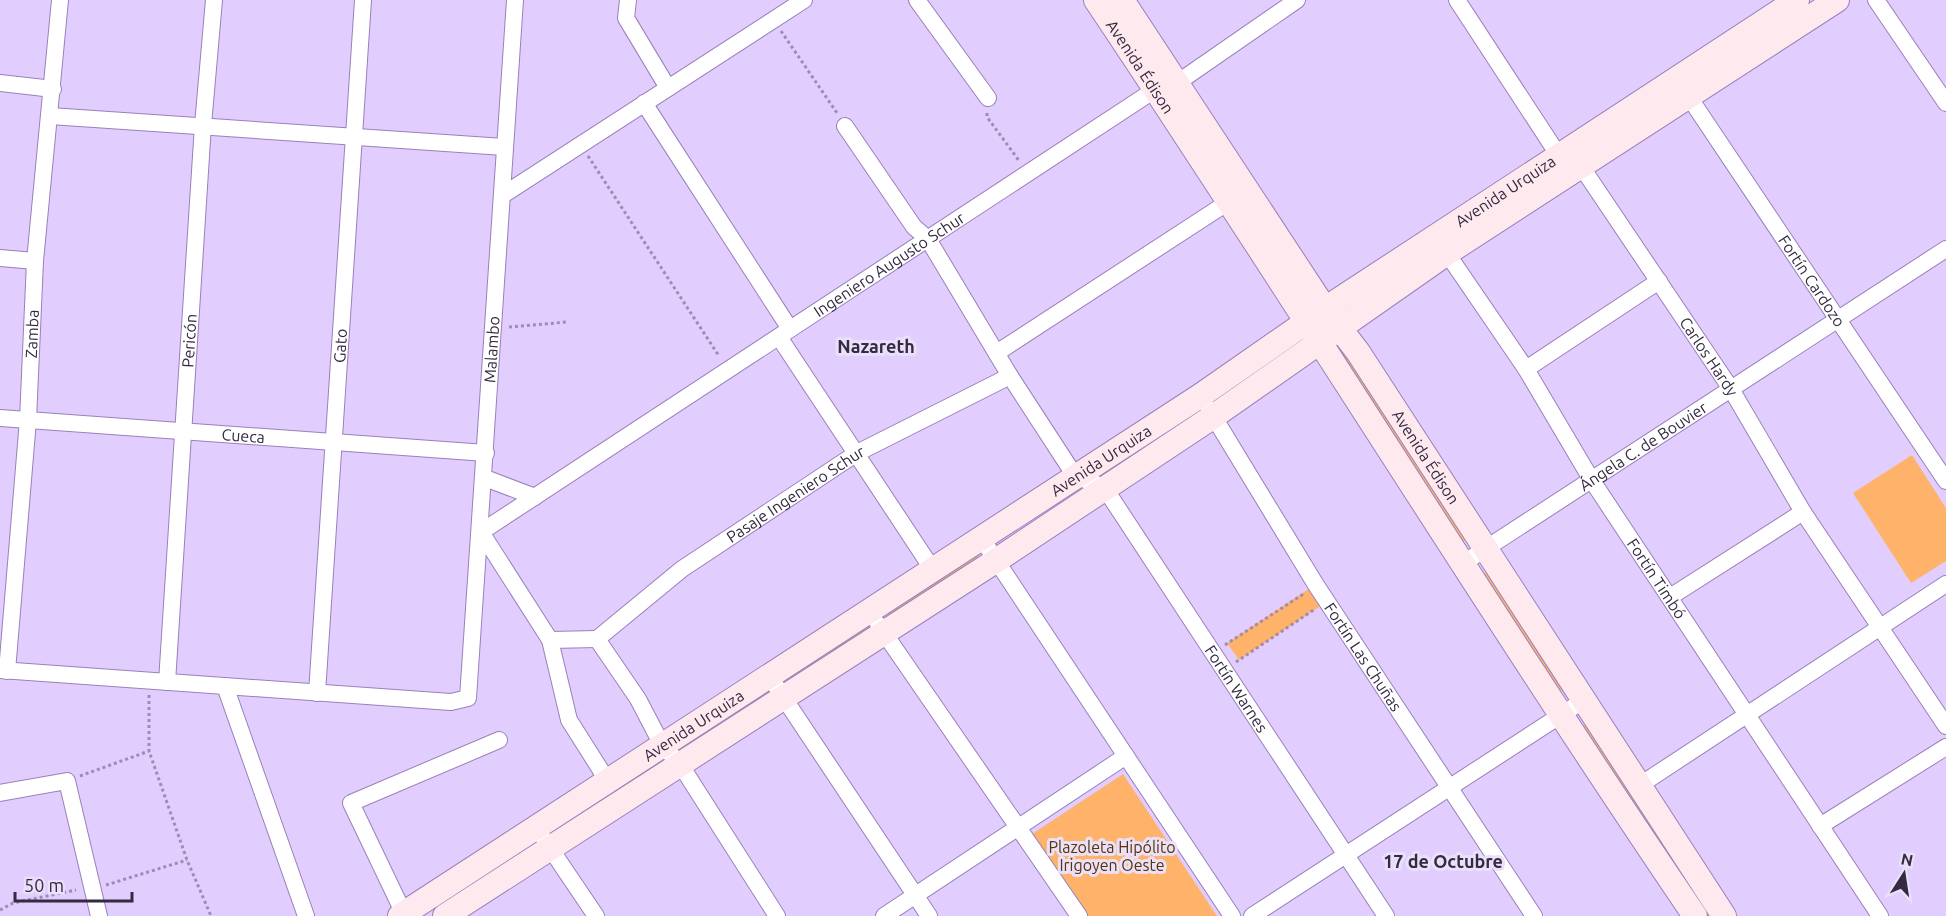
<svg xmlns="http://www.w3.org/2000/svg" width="1946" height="916" viewBox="0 0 1946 916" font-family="Ubuntu,sans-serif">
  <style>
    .green { fill: #ffb36a }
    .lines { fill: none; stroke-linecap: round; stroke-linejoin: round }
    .minor-casing { stroke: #9980ba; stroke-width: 18 }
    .secondary-casing { stroke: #9980ba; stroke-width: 26 }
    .path { stroke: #9d8cb4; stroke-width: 3; stroke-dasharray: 3 3; stroke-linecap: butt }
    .minor { stroke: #fff; stroke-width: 16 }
    .secondary { stroke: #feeaee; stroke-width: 24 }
    .labels { text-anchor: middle; stroke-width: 6; stroke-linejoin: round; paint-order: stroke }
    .street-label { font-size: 16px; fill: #342a42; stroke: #eae0f9 }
    .park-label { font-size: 16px; fill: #593304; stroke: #eae0f9 }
    .neighbourhood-label { font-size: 18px; font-weight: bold; fill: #342a42; stroke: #eae0f9 }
  </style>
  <rect width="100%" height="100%" fill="#e2cdff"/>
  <!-- green -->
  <path class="green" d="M1345,350L1466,540L1460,543L1339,354Z
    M1912,455L1946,508V561L1911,583L1853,493Z
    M975,553L978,557L889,616L886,611Z
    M1488,571L1562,690L1557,694L1483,575Z
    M1313,586L1325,603L1239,660L1227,643Z
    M868,624L871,628L789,682L787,678Z
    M770,689L772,692L691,745L689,742Z
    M1585,724L1712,916H1704L1579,728Z
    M654,764L657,767L557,831L555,828Z
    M1123,774L1217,916H1087L1032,834Z"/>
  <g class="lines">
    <defs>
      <g id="minor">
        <path d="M628,0L626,18L668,88"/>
        <path d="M917,0L988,98"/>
        <path id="s1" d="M1457,0L1559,156L1581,166L1731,389L1803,512L1946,726"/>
        <path d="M1876,0L1946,103"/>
        <path d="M0,83L53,89"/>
        <path id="s2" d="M1683,88L1946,481"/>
        <path d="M644,103L790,329"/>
        <path d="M50,116L504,147"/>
        <path id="s3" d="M845,126L914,227L928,239L1010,376L1075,476L1104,487L1386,916"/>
        <path d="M503,195L804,0"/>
        <path id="s4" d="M1442,246L1526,369L1591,479L1880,916"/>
        <path d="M0,258L35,261"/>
        <path d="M779,337L933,570"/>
        <path d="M998,352L1236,197"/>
        <path d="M1526,369L1659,281"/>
        <path id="s5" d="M1209,409L1316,585L1534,916"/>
        <path id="s6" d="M0,418L486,453"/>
        <path d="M485,478L535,497"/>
        <path id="s7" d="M481,532L1156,89L1177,83L1297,0"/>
        <path d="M481,532L550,640L569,720L607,780"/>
        <path d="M982,539L1232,916"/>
        <path id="s8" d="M1462,564L1946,249"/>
        <path d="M1670,597L1803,512"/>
        <path d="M878,624L1079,916"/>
        <path id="s9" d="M597,639L682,569L857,453L1010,376"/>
        <path d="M597,639L638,699L662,745L680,764L777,916"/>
        <path d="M550,640L597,639"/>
        <path id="s10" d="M0,670L451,702L468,698L515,0"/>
        <path id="s11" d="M7,671L28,420L35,261L60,0"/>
        <path d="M770,677L929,916"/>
        <path id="s12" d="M167,682L203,125L214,0"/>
        <path d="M225,686L306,916"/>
        <path id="s13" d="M317,693L363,0"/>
        <path d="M1640,785L1946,584"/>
        <path d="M0,793L67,781L99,916"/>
        <path d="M1820,826L1946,747"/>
        <path d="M544,839L596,916"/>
        <path d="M405,916L351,803L499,740"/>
        <path d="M884,916L1126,756"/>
        <path d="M1252,916L1584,700"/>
      </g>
      <g id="secondary">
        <path id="s14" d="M1096,0C1299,303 1490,614 1695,916"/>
        <path id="s15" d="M1122,0L1325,309L1358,352L1724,916"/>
        <path id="s16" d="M400,916L1200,396L1325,309L1797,0"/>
        <path d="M445,916L997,560L1214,416L1447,253L1837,0"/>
      </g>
    </defs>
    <!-- minor casing -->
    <use href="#minor" class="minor-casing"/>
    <!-- secondary casing -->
    <use href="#secondary" class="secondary-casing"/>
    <!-- path -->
    <path class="path" d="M781,31L837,113
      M987,113V117L1020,162
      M588,156L719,356
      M509,327L567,322
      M1225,645L1305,593
      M1236,662L1315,609
      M149,695V751L187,860L211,916
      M80,776L149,751
      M106,885L187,860
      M0,910L13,903L76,890"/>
    <!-- minor -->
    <use href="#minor" class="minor"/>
    <!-- secondary -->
    <use href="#secondary" class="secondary"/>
  </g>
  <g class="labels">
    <!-- street labels -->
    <g class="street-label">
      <text dy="6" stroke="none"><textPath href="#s14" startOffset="80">Avenida Édison</textPath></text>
      <text dy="6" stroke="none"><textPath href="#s16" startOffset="1322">Avenida Urquiza</textPath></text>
      <text dy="6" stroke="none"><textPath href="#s7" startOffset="488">Ingeniero Augusto Schur</textPath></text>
      <text dy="6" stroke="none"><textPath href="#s2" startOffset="232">Fortín Cardozo</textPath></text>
      <text dy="6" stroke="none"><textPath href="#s11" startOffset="338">Zamba</textPath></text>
      <text dy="6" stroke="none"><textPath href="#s12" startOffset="342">Pericón</textPath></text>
      <text dy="6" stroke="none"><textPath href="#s13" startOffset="348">Gato</textPath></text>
      <text dy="6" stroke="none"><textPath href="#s10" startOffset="819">Malambo</textPath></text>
      <text dy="6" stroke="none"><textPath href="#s1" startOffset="440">Carlos Hardy</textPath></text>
      <text dy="6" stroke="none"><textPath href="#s6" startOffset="244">Cueca</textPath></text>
      <text dy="6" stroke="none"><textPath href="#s8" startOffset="216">Ángela C. de Bouvier</textPath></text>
      <text dy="6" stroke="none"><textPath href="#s15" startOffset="549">Avenida Édison</textPath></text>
      <text dy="6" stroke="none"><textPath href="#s16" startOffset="836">Avenida Urquiza</textPath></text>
      <text dy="6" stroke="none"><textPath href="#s9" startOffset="246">Pasaje Ingeniero Schur</textPath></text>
      <text dy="6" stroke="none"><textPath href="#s4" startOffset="396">Fortín Timbó</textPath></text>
      <text dy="6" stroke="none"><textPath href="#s5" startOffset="292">Fortín Las Chuñas</textPath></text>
      <text dy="6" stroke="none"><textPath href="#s3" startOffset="692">Fortín Warnes</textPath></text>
      <text dy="6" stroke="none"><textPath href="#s16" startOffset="350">Avenida Urquiza</textPath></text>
    </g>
    <!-- park labels -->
    <g class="park-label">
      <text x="1112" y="853">Plazoleta Hipólito<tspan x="1112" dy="18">Irigoyen Oeste</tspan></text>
    </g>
    <!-- neighbourhood labels -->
    <g class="neighbourhood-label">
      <text x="876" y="353">Nazareth</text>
      <text x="1443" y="868">17 de Octubre</text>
    </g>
  </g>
  <!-- north arrow -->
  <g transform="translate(1904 874) rotate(12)" stroke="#eae0f9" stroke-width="4.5" paint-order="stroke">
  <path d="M0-4.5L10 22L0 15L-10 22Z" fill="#342a42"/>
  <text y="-9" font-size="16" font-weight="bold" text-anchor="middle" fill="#342a42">N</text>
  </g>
  <!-- scale -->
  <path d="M15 892v9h117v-9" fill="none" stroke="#342a42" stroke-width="3"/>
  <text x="24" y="892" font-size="18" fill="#342a42" stroke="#eae0f9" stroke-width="4.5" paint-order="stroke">50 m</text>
</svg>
